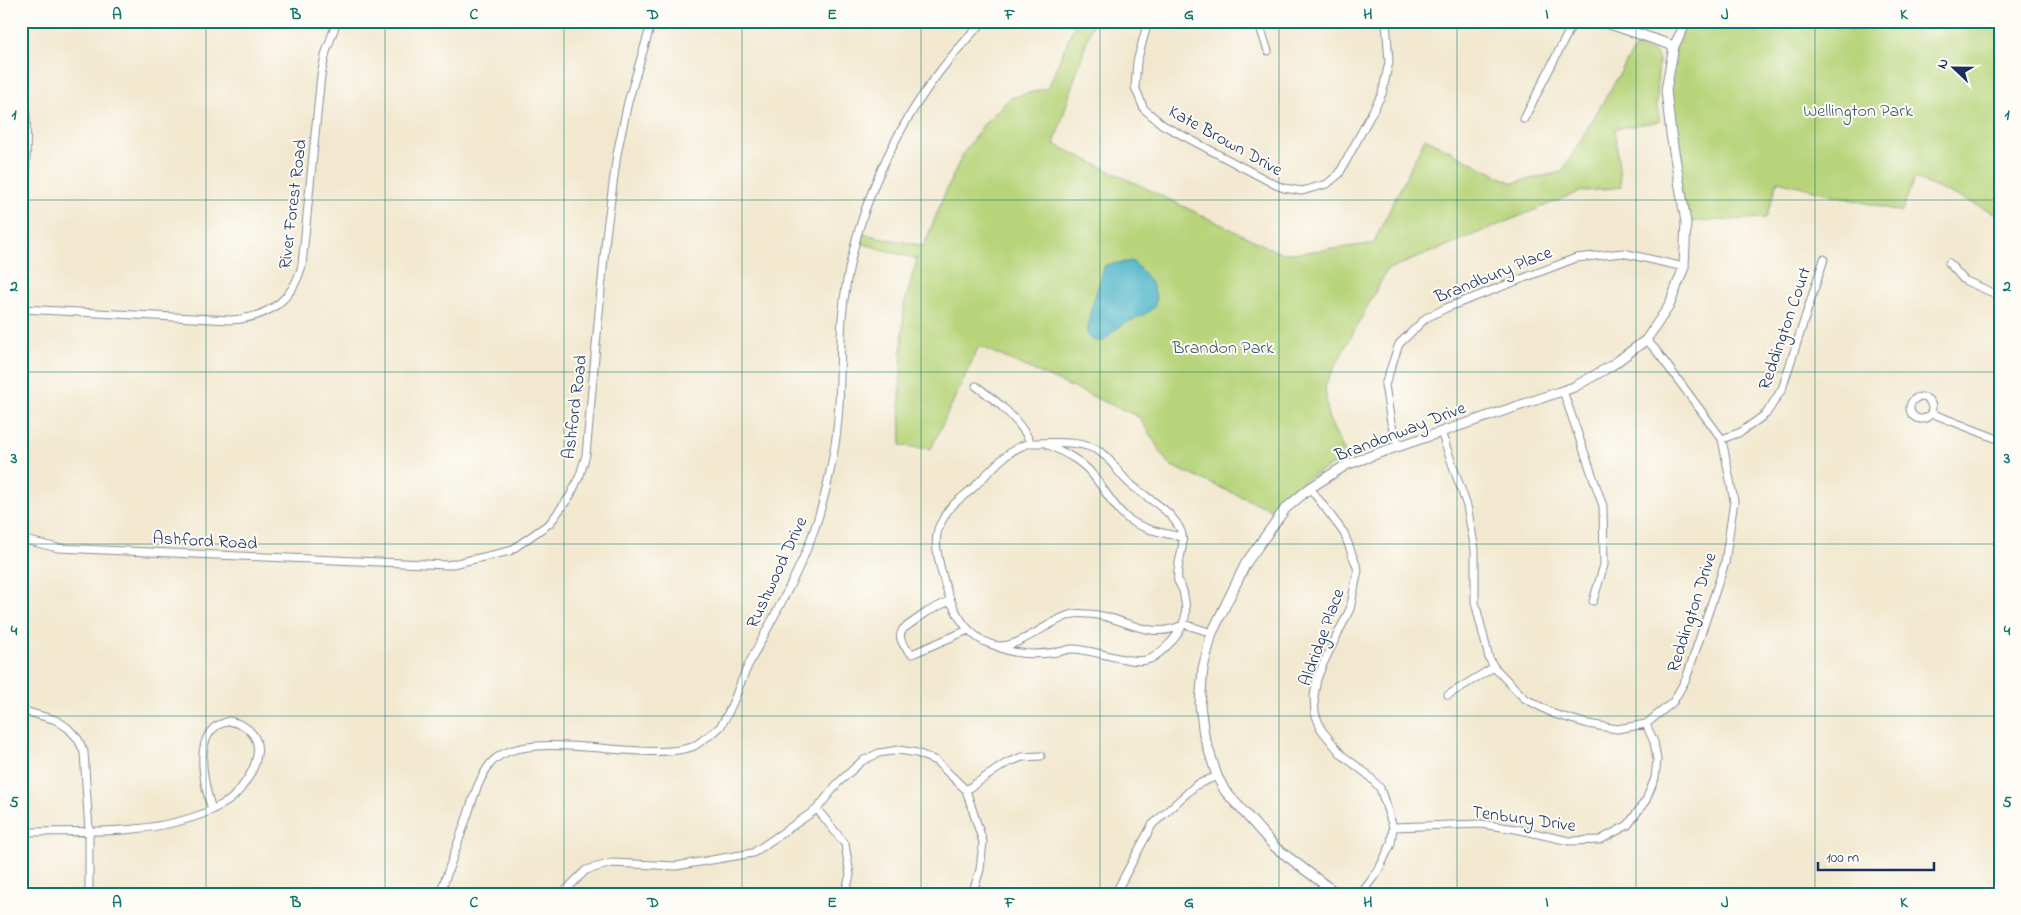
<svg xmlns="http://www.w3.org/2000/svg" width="2021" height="915" viewBox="0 0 2021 915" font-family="'Indie Flower',sans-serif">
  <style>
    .green { fill: #b7d47a; stroke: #69826c }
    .water { fill: #4ab4c7; stroke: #327292 }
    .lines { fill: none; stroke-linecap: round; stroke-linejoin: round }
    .minor-casing { stroke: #868c96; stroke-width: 9 }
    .tertiary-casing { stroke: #868c96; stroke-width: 11 }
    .minor { stroke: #fff; stroke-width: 7 }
    .tertiary { stroke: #fff; stroke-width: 9 }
    .grid { fill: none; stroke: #0f766e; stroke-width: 1; stroke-opacity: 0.55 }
    .labels { text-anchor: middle; stroke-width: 4; stroke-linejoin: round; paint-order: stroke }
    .park-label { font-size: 18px; fill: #425865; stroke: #fdfcf7 }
    .street-label { font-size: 18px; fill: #1b2f5e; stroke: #fdfcf7 }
    .neatline { fill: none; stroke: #0f766e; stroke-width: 2 }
    .grid-label { font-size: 16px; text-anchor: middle; font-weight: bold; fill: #0f766e }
  </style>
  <rect width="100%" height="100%" fill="#fdfcf7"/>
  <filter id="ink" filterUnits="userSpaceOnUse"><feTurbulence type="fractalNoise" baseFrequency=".02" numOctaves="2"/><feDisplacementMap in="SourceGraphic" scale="10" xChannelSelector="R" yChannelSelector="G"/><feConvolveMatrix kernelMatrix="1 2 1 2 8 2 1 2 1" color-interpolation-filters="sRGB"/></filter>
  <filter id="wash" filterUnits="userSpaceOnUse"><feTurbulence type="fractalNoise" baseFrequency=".0096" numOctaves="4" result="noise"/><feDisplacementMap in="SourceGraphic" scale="20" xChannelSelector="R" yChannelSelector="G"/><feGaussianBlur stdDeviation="1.12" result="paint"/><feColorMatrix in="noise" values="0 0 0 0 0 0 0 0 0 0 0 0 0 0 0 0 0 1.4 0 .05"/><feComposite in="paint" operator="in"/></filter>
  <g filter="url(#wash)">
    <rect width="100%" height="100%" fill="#f2e8cf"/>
    <!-- green -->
    <path class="green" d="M1076,21H1093L1054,144L1280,253H1296L1373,244L1425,138L1512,183L1562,172L1636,46L1656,53L1659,60L1657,84V107L1660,121L1615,129L1621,187L1579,192L1387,270L1325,385L1328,417L1347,457L1306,479L1274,511L1169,465L1139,417L979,346L931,449L901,446L900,391L904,306L917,259L860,243L863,234L924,246L945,193L963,154L984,124L1010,98L1048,88Z
      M1688,21H2000V215L1914,178L1902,212L1778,181L1766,218L1686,222L1666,90L1672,53Z"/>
    <!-- water -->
    <path class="water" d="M1132,261C1142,269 1164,294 1153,308C1149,314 1129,321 1122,325C1115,329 1109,336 1104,341H1095L1087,335L1090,312L1105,265Z"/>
  </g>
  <g filter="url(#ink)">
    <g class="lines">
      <defs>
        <path id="minor" d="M1148,21L1137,62L1135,87L1144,109L1163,125L1276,185L1284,188L1302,191L1327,184L1339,174L1382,94L1389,62L1386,21
          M1258,21L1268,51
          M21,63C28,111 28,164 21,212
          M1524,119L1574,21
          M1949,263L1964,280L2000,296
          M21,309L231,320C266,318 293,301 302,265L321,75L326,52L337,21
          M976,386C998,402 1018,418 1031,443
          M1563,391L1603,506L1604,565L1593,601
          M1910 408a11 11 0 1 1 22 0a11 11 0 1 1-22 0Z
          M1931,413L2000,440
          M1441,432L1467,506L1475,550V602L1489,658L1494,667L1524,698L1554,714L1588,724L1617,729L1646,724L1673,702L1686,679L1725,563L1734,501L1722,439L1655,349L1646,340
          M1722,439L1741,432L1766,414L1782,389L1824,259
          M1047,444C1063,452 1081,460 1092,474C1104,488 1113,507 1128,519C1144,530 1163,533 1182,537
          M1399,446L1391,423L1385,385L1399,344L1426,318L1446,308L1576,258L1623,253L1684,267
          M1310,488L1344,533L1358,570L1350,609L1323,664L1317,679L1314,696L1315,713L1321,729L1342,755L1367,774L1380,788L1393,827L1391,844L1378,871L1361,894
          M21,539L58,548L448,565L510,551L550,523L570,496L580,475L586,455L606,236L617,154L628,102L652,21
          M949,601L927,612L903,629C896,639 905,648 912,654L968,630
          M994,645C1012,655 1037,655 1057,652C1062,652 1067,649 1072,649C1094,649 1132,666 1150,659C1159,655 1166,647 1173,640C1187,622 1188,613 1183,591C1182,587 1179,584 1178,581C1175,563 1188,545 1180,529C1169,507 1143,497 1127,481C1116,471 1109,455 1095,449C1076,440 1051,443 1031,443C1007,448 989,473 972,489C964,496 953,503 947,512C944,517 940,524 938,529C934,544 938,556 941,570C948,599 961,635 993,645C1018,652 1050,618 1074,614C1078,613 1084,614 1089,614C1122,615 1150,643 1184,624L1212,633
          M1448,695L1494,667
          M21,710L56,720L68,728L78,739L84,752L89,831V894
          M229,721C276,731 256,775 232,798C227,803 218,806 212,810C205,788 194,744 215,727C218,724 225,723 229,721Z
          M966,790L1005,764L1022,757L1041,756
          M817,809L845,844L850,875L845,894
          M1393,827L1481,824L1516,829L1569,841L1600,840L1628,825L1646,800L1655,778L1657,760L1654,742L1646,724
          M21,832C84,831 154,836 212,810
          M440,894C449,868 458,843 467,817C473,799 478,780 490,764C522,724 642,764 692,747C697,745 702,740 707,737C712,734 716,731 720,727C734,707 738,685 749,664C767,628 788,593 804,556C818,524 827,490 833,456C842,411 839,363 842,318C852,205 905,100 984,21
          M566,894L567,889L586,870L612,863L676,866L753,853L817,809L838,783L862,761L879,753L899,750L917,753L936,761L966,790L983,842L980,870L972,894
          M1115,894L1152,825L1196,785L1217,776"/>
        <path id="tertiary" d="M1601,21L1674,46
          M1337,894L1275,847L1225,791L1217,776L1204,735L1200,705L1203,668L1212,633L1246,563L1285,509L1310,488L1346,465L1379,453L1574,387L1611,366L1646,340L1669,306L1684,267L1686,222L1671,134L1666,90L1674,46L1687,21"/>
      </defs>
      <!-- minor casing -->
      <use href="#minor" class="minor-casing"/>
      <!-- tertiary casing -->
      <use href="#tertiary" class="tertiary-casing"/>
      <!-- minor -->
      <use href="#minor" class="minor"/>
      <!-- tertiary -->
      <use href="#tertiary" class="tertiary"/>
    </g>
  </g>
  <!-- grid -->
  <path class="grid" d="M206,21V894M385,21V894M564,21V894M742,21V894M921,21V894M1100,21V894M1279,21V894M1457,21V894M1636,21V894M1815,21V894M21,200H2000M21,372H2000M21,544H2000M21,716H2000"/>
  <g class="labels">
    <!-- park labels -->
    <g class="park-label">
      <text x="1858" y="116">Wellington Park</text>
      <text x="1223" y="353">Brandon Park</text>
    </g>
    <!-- street labels -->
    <g class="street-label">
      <text transform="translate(1226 140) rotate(29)" y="6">Kate Brown Drive</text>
      <text transform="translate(292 204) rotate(-83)" y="6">River Forest Road</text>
      <text transform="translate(1493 274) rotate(-22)" y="6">Brandbury Place</text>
      <text transform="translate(1784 328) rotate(-71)" y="6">Reddington Court</text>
      <text transform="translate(574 407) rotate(-83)" y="6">Ashford Road</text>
      <text transform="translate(1400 431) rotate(-21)" y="6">Brandonway Drive</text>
      <text transform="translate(205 540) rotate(3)" y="6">Ashford Road</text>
      <text transform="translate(776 572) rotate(-65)" y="6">Rushwood Drive</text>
      <text transform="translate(1691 612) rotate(-72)" y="6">Reddington Drive</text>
      <text transform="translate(1321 637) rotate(-70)" y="6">Aldridge Place</text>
      <text transform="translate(1524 818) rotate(8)" y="6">Tenbury Drive</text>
    </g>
  </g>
  <!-- margin -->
  <rect width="2021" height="915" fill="none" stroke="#fdfcf7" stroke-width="55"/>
  <!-- north arrow -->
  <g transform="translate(1954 68) rotate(292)" stroke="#fdfcf7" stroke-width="4" paint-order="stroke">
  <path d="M0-4L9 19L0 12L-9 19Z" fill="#1b2f5e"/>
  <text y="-8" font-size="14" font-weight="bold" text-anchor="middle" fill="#1b2f5e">N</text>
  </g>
  <!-- scale -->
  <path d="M1818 862v8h116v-8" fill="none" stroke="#1b2f5e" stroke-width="2.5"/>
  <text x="1826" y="862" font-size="15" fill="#1b2f5e" stroke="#fdfcf7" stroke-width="4" paint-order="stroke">100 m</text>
  <rect x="28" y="28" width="1966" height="860" class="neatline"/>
  <g class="grid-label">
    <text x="117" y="19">A</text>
    <text x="296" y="19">B</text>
    <text x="474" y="19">C</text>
    <text x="653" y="19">D</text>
    <text x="832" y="19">E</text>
    <text x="1010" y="19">F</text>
    <text x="1189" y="19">G</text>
    <text x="1368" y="19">H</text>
    <text x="1547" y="19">I</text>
    <text x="1725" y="19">J</text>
    <text x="1904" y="19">K</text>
    <text x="14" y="119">1</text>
    <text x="2007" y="119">1</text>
    <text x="14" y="291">2</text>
    <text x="2007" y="291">2</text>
    <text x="14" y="463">3</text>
    <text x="2007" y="463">3</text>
    <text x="14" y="635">4</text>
    <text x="2007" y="635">4</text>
    <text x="14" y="807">5</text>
    <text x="2007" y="807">5</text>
    <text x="117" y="907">A</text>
    <text x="296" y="907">B</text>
    <text x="474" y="907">C</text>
    <text x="653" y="907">D</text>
    <text x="832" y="907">E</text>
    <text x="1010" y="907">F</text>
    <text x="1189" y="907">G</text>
    <text x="1368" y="907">H</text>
    <text x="1547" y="907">I</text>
    <text x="1725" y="907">J</text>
    <text x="1904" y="907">K</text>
  </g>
</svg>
